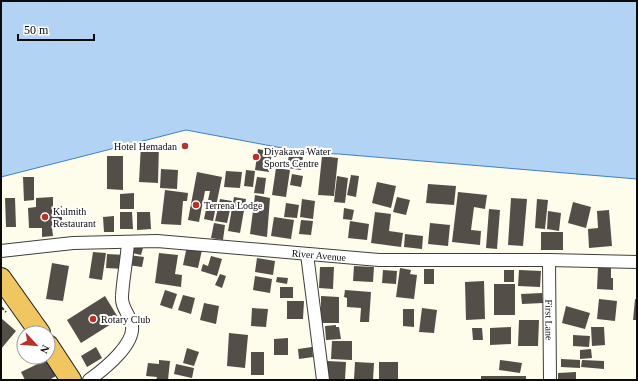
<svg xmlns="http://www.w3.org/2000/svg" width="638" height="381" viewBox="0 0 638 381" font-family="'Times New Roman',serif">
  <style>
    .water { fill: #b2d3f3; stroke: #3c80c7 }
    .building { fill: #534e48 }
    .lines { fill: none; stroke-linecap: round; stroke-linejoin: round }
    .minor-casing { stroke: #3e3e3e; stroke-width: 14 }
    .trunk-casing { stroke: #1c1c1c; stroke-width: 22 }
    .path { stroke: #2d2d2d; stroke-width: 2; stroke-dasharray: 4 2; stroke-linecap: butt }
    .minor { stroke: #fff; stroke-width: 12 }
    .trunk { stroke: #f0c660; stroke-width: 20 }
    .poi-dot { fill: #b5332a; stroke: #fff; stroke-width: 1.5 }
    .labels { text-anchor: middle; stroke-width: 4; stroke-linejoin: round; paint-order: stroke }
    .poi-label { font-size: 10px; fill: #0b0b0b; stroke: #fff; text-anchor: start }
    .street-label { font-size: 10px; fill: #0b0b0b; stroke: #fff }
  </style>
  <rect width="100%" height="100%" fill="#fefceb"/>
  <!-- water -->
  <path class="water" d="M1,1H637V179L339,154L309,153L186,130L1,177Z"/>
  <!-- building -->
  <path class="building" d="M141,144H159L158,183L139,182Z
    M258,149L272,152L269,172L255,170Z
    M289,154L303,156L301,170L287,168Z
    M107,156H123V190L107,189Z
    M322,156L338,158L334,196L318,195Z
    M276,168L290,170L286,197L272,195Z
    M161,169L178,170L177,189L160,188Z
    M246,170L255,171L253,187L244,186Z
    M226,171L242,172L240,188L224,187Z
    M197,172L222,177L213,221L204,219L210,191H205L199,222L188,220Z
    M292,174L303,176L301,187L290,185Z
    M351,175L359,176L356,197L347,195Z
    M337,176L348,178L345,203L334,202Z
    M23,177H34V200L24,201Z
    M257,177L266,178L264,194L254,193Z
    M377,182L396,186L391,208L372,203Z
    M428,184L456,186L454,205L426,203Z
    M165,190L188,193L187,201H183L181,225L161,224Z
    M458,192L487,195L485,209L474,207L471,230L481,231L480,245L452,242Z
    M134,193V209H120V194Z
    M255,195L270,198L267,237L250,234Z
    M53,197V206H62V227H52L53,236L42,237V228H29L28,208L36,207V198Z
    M234,197L246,199L240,233L228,231Z
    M397,197L410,200L406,215L393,212Z
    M5,198H15L16,227H6Z
    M511,198L527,199L523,246L508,245Z
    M220,199L232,201L227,223L215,221Z
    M302,199L315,201L313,219L300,217Z
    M537,199L548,200L545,229L535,228Z
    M573,202L591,207L586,228L568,223Z
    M286,203L299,205L297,218L284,217Z
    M344,208L354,210L352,220L343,219Z
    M489,209L500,210L497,249L486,248Z
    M609,210L612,246L589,248L588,229L598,228L597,211Z
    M548,211L561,213L559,231L547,229Z
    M120,212H132L133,229H120Z
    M137,212H150L151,229L137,230Z
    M375,212L391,214L389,231L403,233L401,247L371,243Z
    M114,216V232H104L103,217Z
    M274,217L294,220L291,239L271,236Z
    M301,220L313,221L311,235L299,234Z
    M350,221L369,224L367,240L348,238Z
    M214,223L225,225L223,240L211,238Z
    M430,223L450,225L448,246L428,244Z
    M541,232H563V250H541Z
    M405,234L423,236L422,249L404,247Z
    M133,246L143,248L141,255L132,253Z
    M187,246L202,250L198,268L183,265Z
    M93,252L106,253L102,280L89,278Z
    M159,253L178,255L175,274L182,275L181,287L155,283Z
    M107,254L125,255L124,269L106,268Z
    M129,255L144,257L142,267L128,265Z
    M211,256L222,259L217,276L201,271L203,264L208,266Z
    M257,258L275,261L273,275L255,272Z
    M52,263L69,266L63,301L46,299Z
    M354,266L374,267L373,282L353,281Z
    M320,267H334L333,289L319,288Z
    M598,267L611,268V278H613V290L597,289Z
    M400,268L411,270L410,274L417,275L414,299L396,297Z
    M424,269H434V284H424Z
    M383,270L397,271L396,284L382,283Z
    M504,270H514V282H504Z
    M519,270L541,271L540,287L518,286Z
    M220,274L226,276L222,288L215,285Z
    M255,276L272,279L270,293L253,290Z
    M277,277L288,278L287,284L276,282Z
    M484,281L485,319L466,320L465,282Z
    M494,284H515V315H494Z
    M280,287H293V298H280Z
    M165,290L177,294L172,309L160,305Z
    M345,290L371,292L369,322H360L361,308L347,307V298L344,297Z
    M542,293L543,303L522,304L521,294Z
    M183,295L195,298L191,314L178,310Z
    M105,296L119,319L81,343L67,320Z
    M321,296L339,297V323H321Z
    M599,299L617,301L615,321L597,319Z
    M635,299L637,300V320H633Z
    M287,301H304L303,319H287Z
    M204,303L219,306L216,324L200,320Z
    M566,306L590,313L585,329L562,323Z
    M252,308L268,309L266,327L251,326Z
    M422,308L437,310L434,333L419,332Z
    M403,309H414V327L403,326Z
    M1,318L16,331L1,349Z
    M519,320H539L538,346H518Z
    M336,325V327H339L341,339L326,340L325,326Z
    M511,327V344L490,345V328Z
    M591,327H604L605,345L592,346Z
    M472,328H482L483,340H473Z
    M229,333L248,335L245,368L227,366Z
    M573,335L590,336L589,347L573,346Z
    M288,338V355H274V339Z
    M332,341H352V360L331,359Z
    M96,347L102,358L87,367L81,356Z
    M312,347L313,357L299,359L298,349Z
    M187,348L199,352L194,366L183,363Z
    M591,349L592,358L580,359V350Z
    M251,352H264V375H251Z
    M48,359L56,376L49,380H25L21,372Z
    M561,359L580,360V368L561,367Z
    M159,360L170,361L168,380H156L157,377L146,376L148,363L159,364Z
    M500,360L522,363L520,373L499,370Z
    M582,360L604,361V369L581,367Z
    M327,361L346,362L345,380H326Z
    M355,362L374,363L373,380L354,379Z
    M379,362H398V380H379Z
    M176,364L194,368L192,378L174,374Z
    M576,372V380H558V373Z
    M481,376H526V380H481Z"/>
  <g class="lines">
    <defs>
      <g id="minor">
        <path id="s1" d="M1,251L73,243L157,241L379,260H549L637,262"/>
        <path d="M307,254L323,380"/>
        <path id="s2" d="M549,260L550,380"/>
        <path d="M89,380C103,370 139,342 131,322C128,312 121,307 122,296C123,278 127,260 128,242"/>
      </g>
      <path id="trunk" d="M1,278L40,333
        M48,345L71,380"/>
    </defs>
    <!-- minor casing -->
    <use href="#minor" class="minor-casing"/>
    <!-- trunk casing -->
    <use href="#trunk" class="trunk-casing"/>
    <!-- path -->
    <path class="path" d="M1,307L6,312"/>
    <!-- minor -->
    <use href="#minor" class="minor"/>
    <!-- trunk -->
    <use href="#trunk" class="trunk"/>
  </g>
  <!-- markers -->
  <g class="poi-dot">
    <circle cx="185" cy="146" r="4"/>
    <circle cx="256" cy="157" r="4"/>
    <circle cx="196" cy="205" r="4"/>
    <circle cx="45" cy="217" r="4"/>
    <circle cx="93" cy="319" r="4"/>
  </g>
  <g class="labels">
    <!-- poi labels -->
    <g class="poi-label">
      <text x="177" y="150" text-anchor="end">Hotel Hemadan</text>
      <text x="264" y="155">Diyakawa Water<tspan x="264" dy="12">Sports Centre</tspan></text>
      <text x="204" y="209">Terrena Lodge</text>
      <text x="53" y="215">Kulmith<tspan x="53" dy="12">Restaurant</tspan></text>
      <text x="101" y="323">Rotary Club</text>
    </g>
    <!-- street labels -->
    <g class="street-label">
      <text dy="4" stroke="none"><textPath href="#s1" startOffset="319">River Avenue</textPath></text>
      <text dy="4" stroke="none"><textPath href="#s2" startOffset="60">First Lane</textPath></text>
    </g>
  </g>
  <!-- border -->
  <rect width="638" height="381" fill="none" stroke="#0b0b0b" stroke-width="4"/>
  <!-- north arrow -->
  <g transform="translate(36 345) rotate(116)"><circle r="19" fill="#ffffff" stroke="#9d9d9d"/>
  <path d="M0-3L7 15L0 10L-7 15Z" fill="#b5332a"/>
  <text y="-6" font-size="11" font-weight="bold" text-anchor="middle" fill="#0b0b0b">N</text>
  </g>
  <!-- scale -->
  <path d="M18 34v6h76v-6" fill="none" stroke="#0b0b0b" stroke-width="2"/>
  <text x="24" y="34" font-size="12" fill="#0b0b0b" stroke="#ffffff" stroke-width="3" paint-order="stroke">50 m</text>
</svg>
